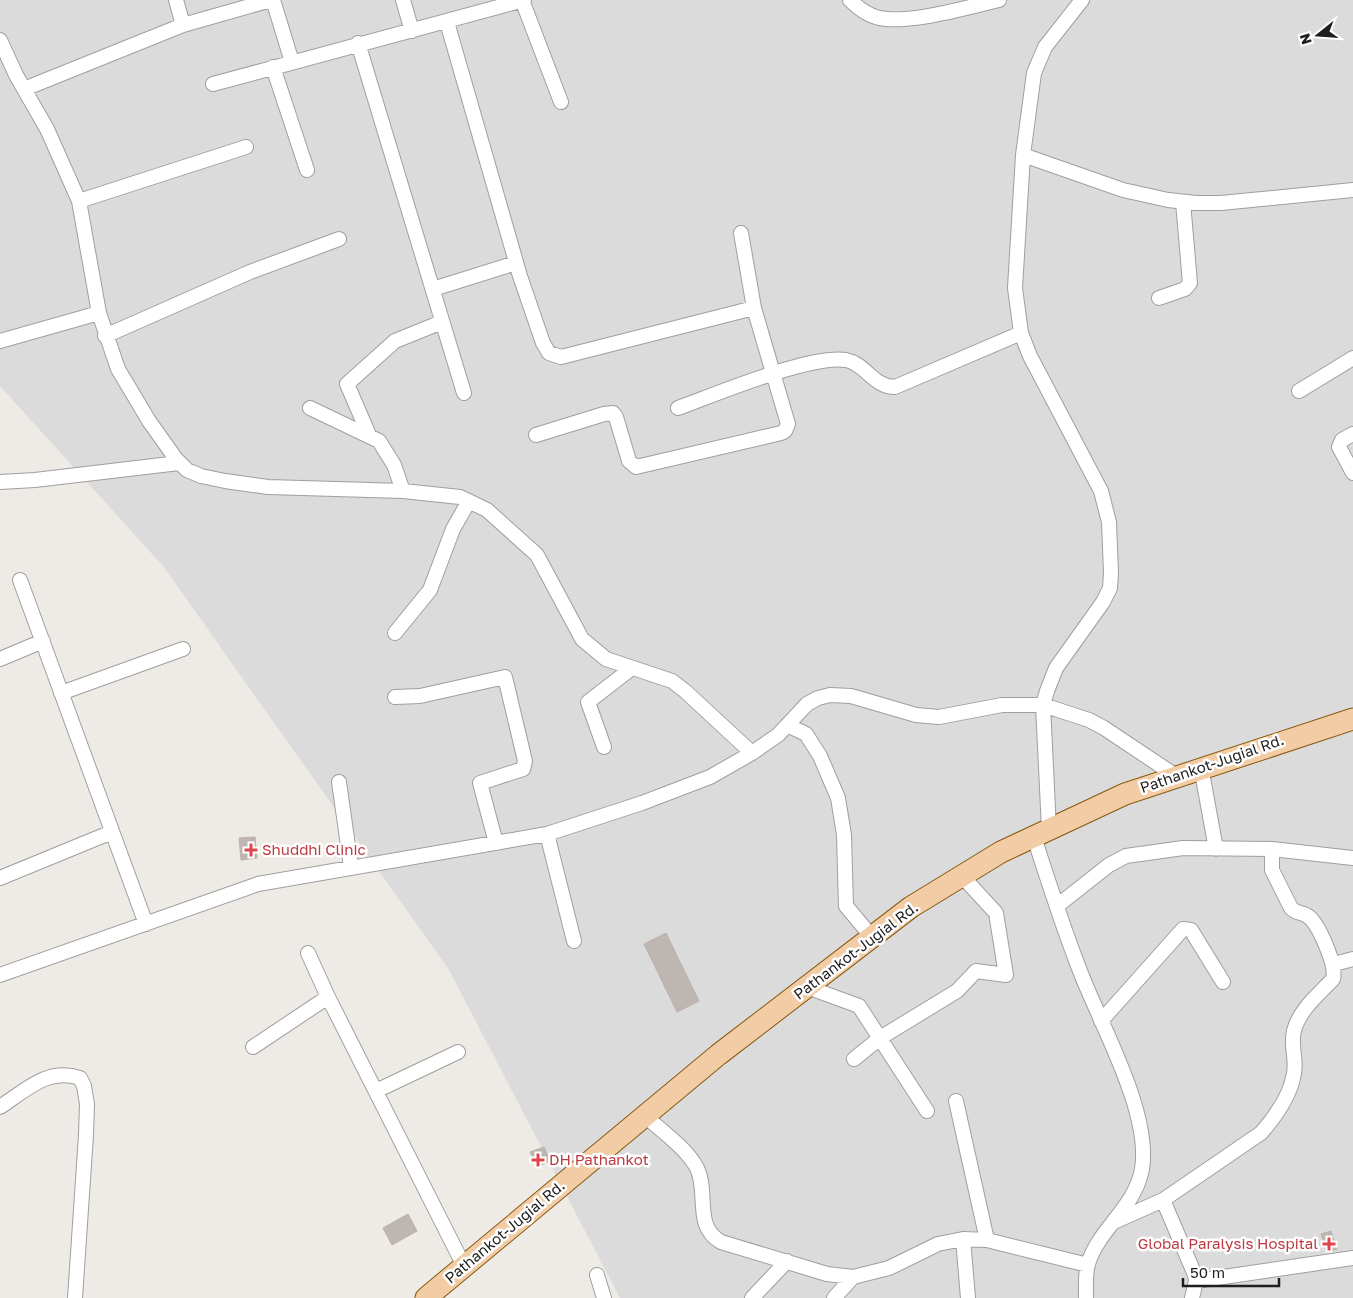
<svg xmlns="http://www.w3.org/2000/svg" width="1353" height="1298" viewBox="0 0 1353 1298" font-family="'Golos Text',sans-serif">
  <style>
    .residential { fill: #dcdbdb }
    .building { fill: #beb6b2; stroke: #beb1a9 }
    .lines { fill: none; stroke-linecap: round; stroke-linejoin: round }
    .street-casing { stroke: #9f9f9f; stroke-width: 16 }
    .primary-casing { stroke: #88590f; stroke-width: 23 }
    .street { stroke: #fff; stroke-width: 14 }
    .primary { stroke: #f2cca5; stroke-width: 21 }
    .health-dot { fill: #e0444e; stroke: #fff; stroke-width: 2 }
    .labels { text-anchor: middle; stroke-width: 5; stroke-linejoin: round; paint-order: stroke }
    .street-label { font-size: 15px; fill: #1e1e1e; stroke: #fff }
    .health-label { font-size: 15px; fill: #be3a42; stroke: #fff; text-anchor: start }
  </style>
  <rect width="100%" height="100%" fill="#eeeae5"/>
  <!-- residential -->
  <path class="residential" d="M0,0H1353V1298H620L449,970L163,566L0,386Z"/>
  <!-- building -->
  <path class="building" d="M255,837L257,858L241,860L239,838Z
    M666,933L699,1001L677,1012L644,944Z
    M544,1147L550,1161L537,1167L530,1152Z
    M408,1214L417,1231L392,1245L383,1228Z
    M1331,1231L1337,1249L1327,1252L1321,1234Z"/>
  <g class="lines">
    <defs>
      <path id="street" d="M176,0L183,25
        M273,0L292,62
        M403,0L412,31
        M522,0L561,102
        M850,0C857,7 866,14 876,17C905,26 968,7 999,0
        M447,22L520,276L543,343L549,353L561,357L754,308L788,424L785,431L781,433L636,467L629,461L616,417L613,413L604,414L536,435
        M0,40L16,75L47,129L79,201L99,313L118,369L149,421L176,459L187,470L201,476L225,481L268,487L403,491L460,497L487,510L537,555L582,639L606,659L672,681L685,691L752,753
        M358,43L464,393
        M273,67L307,170
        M213,84L524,0
        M24,89L183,25L271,0
        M1023,155L1123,190L1168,200L1196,203H1221L1353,190
        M79,201L246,147
        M741,233L754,308
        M433,289L516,263
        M1159,298L1185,289L1190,283L1183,202
        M105,336L250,272L339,239
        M0,341L99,313
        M1299,391L1353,358
        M310,408L379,441L394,465L403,491
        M678,408C714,395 811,354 846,360C866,364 873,387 895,387L1021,333
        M1353,434L1342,440L1339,447L1353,473
        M369,435L347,384L395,341L442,322
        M0,482L35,480L179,463
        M20,580L146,924
        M395,633L430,590L453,529L469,501
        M0,659L43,641
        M61,693L183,649
        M395,697L420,696L505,677L525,761L523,769L480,783L496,843
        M787,725L806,734L820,756L838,798L844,835L846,906L872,937
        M604,747L588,702L632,668
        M1201,767L1216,849
        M339,782L351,867
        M1049,830L1043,705L1047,691L1056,668L1103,602L1110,588L1111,573L1109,522L1101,491L1030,356L1021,333L1015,288L1023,155L1034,73L1045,47L1082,0
        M547,834L574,941
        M1034,837C1049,884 1064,931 1082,976C1103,1029 1151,1114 1142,1169C1135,1208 1099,1228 1088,1264C1085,1274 1086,1287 1086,1298
        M1272,849L1353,858
        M0,878L112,832
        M1057,906L1109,865L1126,856L1183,848L1272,849V870L1291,908C1296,914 1303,912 1309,917C1319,925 1337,966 1333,979C1319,994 1299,1010 1294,1031C1290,1045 1297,1059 1294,1073C1291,1095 1275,1117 1261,1133L1163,1200L1116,1221
        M308,953L328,997L464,1266
        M1334,964L1353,959
        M0,975L258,884L547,834L642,803L710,777L752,753L778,735L807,704L818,698L830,695L851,696L916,715L939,717L1002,705H1043L1089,720L1104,728L1176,776
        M807,987L859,1006L927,1111
        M1101,1021L1183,929L1191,930L1223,982
        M253,1047L328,997
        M854,1059L880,1038L957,991L976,971L1006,975L996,913L962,876
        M376,1091L458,1052
        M956,1101L987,1240
        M0,1107C26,1090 48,1067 80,1078L84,1086L87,1104L86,1135L75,1298
        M645,1116C662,1131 686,1148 697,1168C709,1193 693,1226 721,1242L827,1274L853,1277L889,1268L938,1244L963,1239L987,1240L1088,1265
        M1163,1200L1195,1275L1196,1281L1192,1298
        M963,1239L968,1298
        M597,1275L604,1298
        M1196,1281L1353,1258
        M752,1298L787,1261
        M834,1298L853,1277"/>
      <path id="primary" d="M426,1298L718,1055L911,907L1001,852L1125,794L1353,719"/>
    </defs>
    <!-- street casing -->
    <use href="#street" class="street-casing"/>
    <!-- primary casing -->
    <use href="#primary" class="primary-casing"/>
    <!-- street -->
    <use href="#street" class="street"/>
    <!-- primary -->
    <use href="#primary" class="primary"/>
  </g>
  <!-- markers -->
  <g class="health-dot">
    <path d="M248.5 842.5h5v5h5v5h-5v5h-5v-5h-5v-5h5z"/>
    <path d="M535.5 1152.5h5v5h5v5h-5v5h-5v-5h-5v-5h5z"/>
    <path d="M1326.5 1236.5h5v5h5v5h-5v5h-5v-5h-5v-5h5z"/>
  </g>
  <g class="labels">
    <!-- street labels -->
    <g class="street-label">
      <text transform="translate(1212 764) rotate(-19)" y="5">Pathankot-Jugial Rd.</text>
      <text transform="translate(856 951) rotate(-37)" y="5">Pathankot-Jugial Rd.</text>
      <text transform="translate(505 1232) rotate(-40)" y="5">Pathankot-Jugial Rd.</text>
    </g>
    <!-- health labels -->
    <g class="health-label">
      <text x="262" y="855">Shuddhi Clinic</text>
      <text x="549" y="1165">DH Pathankot</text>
      <text x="1318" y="1249" text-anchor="end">Global Paralysis Hospital</text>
    </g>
  </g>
  <!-- north arrow -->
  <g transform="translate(1318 35) rotate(253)" stroke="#ffffff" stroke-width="4" paint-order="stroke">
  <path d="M0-4L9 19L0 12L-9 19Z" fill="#1e1e1e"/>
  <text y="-8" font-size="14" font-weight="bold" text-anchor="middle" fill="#1e1e1e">N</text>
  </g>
  <!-- scale -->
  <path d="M1183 1278v8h96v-8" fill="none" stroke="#1e1e1e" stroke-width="2.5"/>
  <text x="1190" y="1278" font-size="15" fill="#1e1e1e" stroke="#ffffff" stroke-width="4" paint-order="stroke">50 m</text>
</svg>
